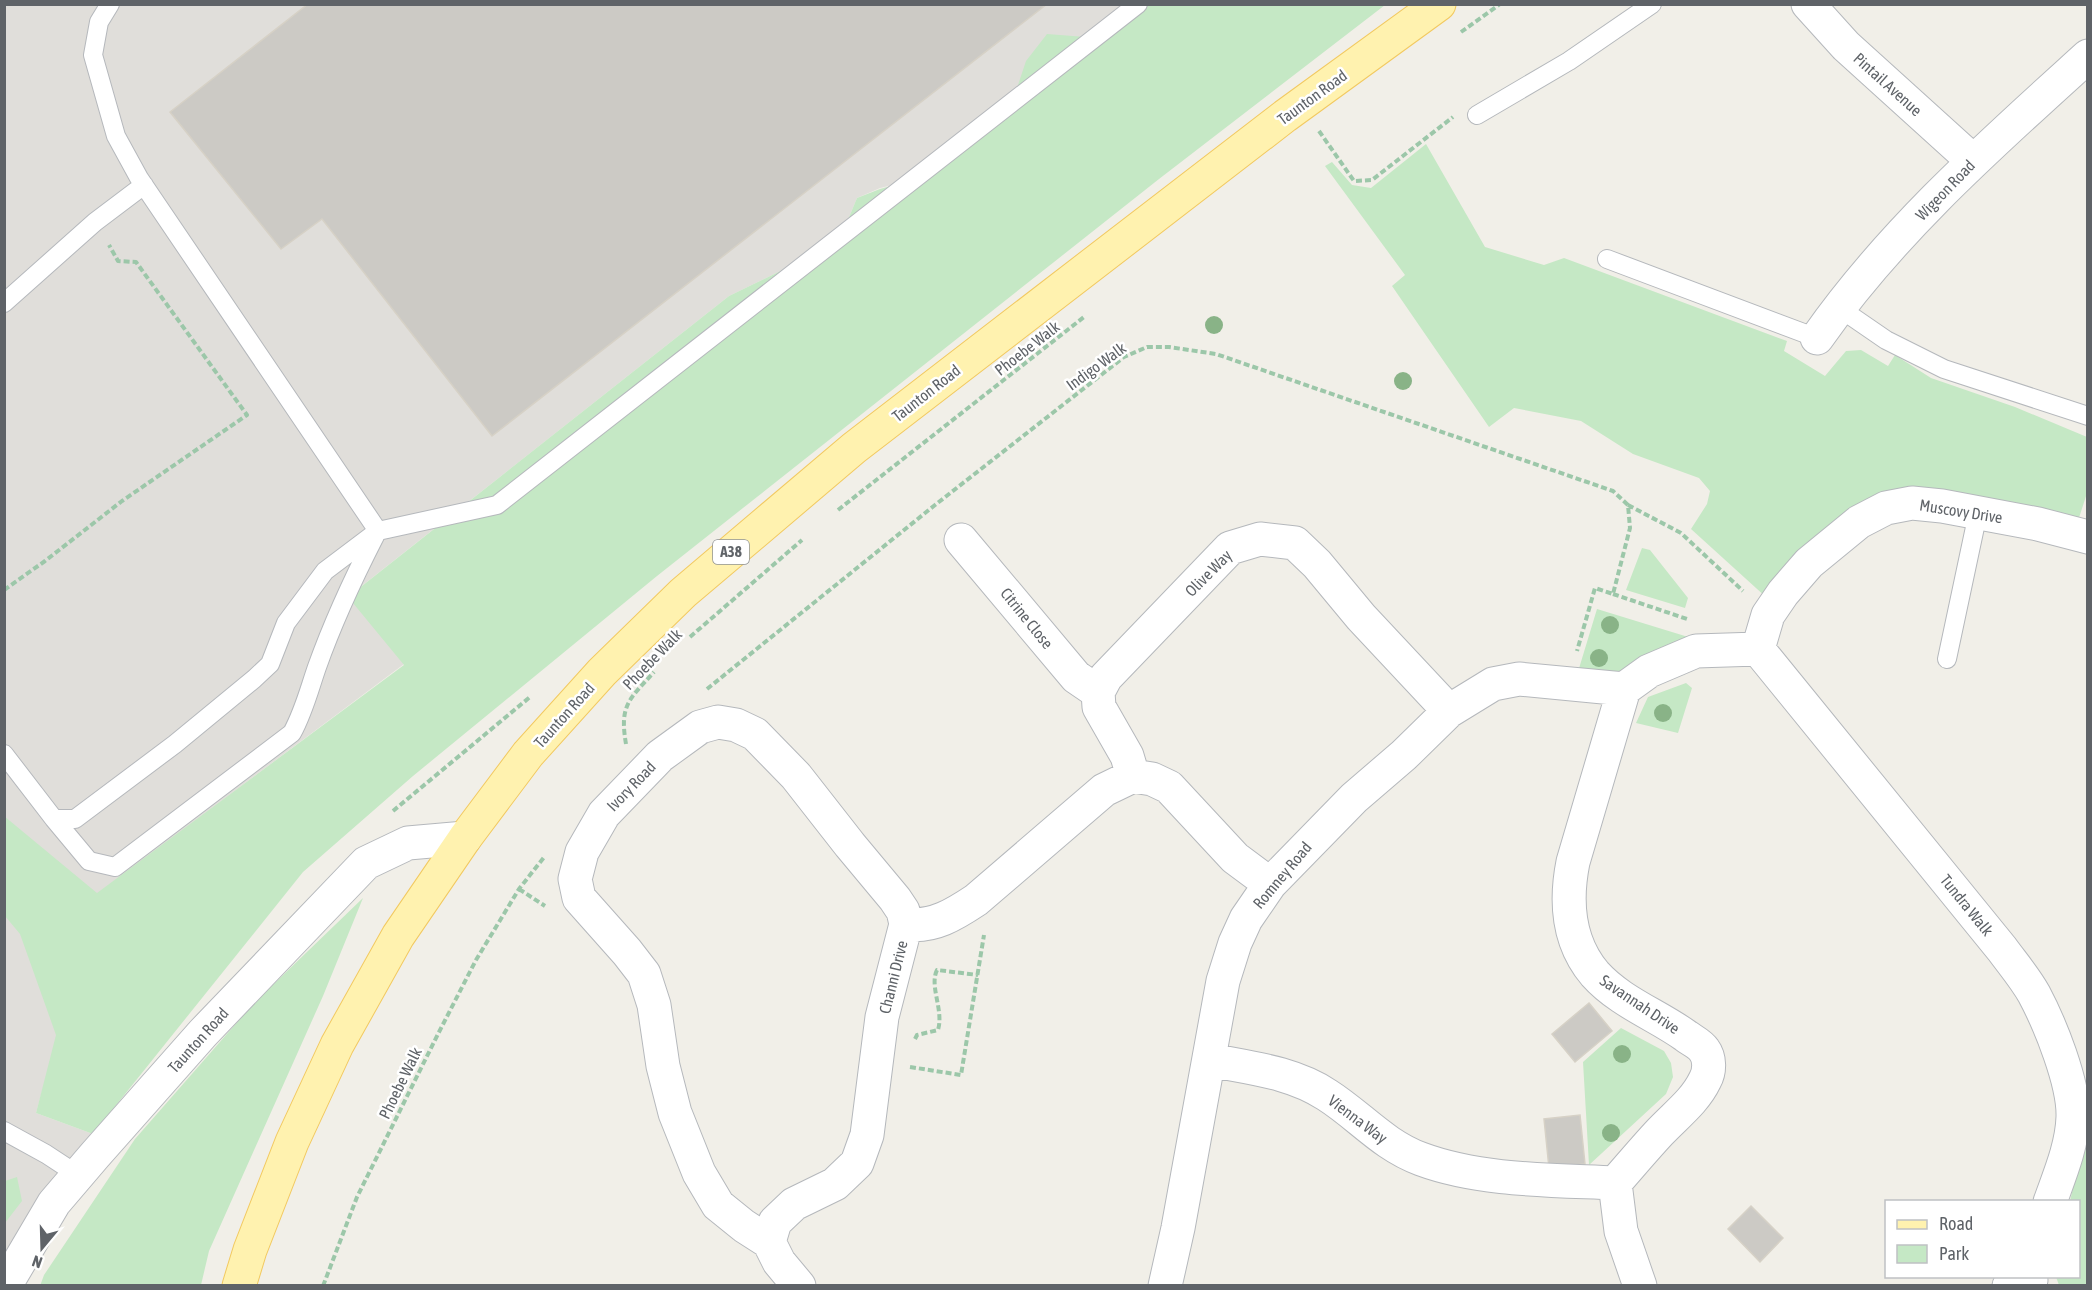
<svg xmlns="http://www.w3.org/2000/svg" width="2092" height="1290" viewBox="0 0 2092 1290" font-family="'Asap Condensed',sans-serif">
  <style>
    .industrial { fill: #e0deda }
    .green { fill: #c5e8c5 }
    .building { fill: #cccac5; stroke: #d6d1c6; stroke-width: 1.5 }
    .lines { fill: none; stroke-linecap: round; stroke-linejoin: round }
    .lane-casing { stroke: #b5b8bc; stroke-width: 20 }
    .street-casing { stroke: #b5b8bc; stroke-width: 35 }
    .primary-casing { stroke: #f2c960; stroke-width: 35 }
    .path { stroke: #9cc7a9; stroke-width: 4; stroke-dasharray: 6 3; stroke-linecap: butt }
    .lane { stroke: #fff; stroke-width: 18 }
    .street { stroke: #fff; stroke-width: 33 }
    .primary { stroke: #fff2af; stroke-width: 33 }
    .tree { fill: #89b387 }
    .labels { text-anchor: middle; stroke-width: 5; stroke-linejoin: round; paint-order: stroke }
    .shield { fill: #fff; stroke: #8f9295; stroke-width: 1.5 }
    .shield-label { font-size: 15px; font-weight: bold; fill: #5f6368 }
    .street-label { font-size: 16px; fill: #5f6368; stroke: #fff }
  </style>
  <rect width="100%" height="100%" fill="#f1efe8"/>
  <!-- industrial -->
  <path class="industrial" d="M5,5H1122L1086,37L1015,94L920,178L880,188L857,198L842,234L799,262L729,296L349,596L404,664L97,894L36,1113L93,1134L5,1286Z"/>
  <!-- green -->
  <path class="green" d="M1122,5H1385L1159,179L657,576L413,776L303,872L93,1134L36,1113L56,1035L20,934L5,916L4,816L97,893L404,665L348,597L729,296L799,262L842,234L857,198L880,189L920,178L1015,94L1026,61L1047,34L1086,37Z
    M1426,144L1485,247L1544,265L1564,258L1787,341L1784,351L1825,376L1846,351L1861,350L1888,366L1895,355L1931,378L2015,407L2087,437V493L2077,524L1915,497L1767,598L1691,529L1707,504L1710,491L1699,478L1633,454L1581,421L1514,408L1489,427L1392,286L1405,275L1325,166L1332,162L1352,185L1371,188Z
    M1642,548L1650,550L1688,598L1685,608L1626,590Z
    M1597,609L1698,640L1625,672L1577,675Z
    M1686,683L1692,688L1678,733L1636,723L1648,697Z
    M363,898L323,996L209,1251L201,1285L40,1286L44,1275L135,1139L254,1003Z
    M1621,1028L1664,1051L1671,1063L1673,1077L1666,1094L1589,1165L1583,1062Z
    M2087,1128V1285H2059L2056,1277L2078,1276V1202L2070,1201Z
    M17,1177L22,1201L5,1223V1181Z"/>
  <!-- building -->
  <path class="building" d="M308,4H1047L492,436L322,219L281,249L170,112Z
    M1589,1003L1612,1031L1575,1062L1552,1034Z
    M1580,1115L1585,1164L1549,1168L1544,1119Z
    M1751,1206L1783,1238L1760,1262L1728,1229Z"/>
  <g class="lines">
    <defs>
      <path id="lane" d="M110,4L99,22L93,55L116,136L139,178L378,531
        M1477,115L1569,61L1652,4
        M1607,259L1817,338
        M4,303L95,222L144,185
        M1838,307L1886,340L1944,369L2088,416
        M1947,659L1978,513
        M4,754L54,819H75L175,744L254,679L270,664L286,623L325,571L378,531L497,505L1138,4
        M54,819L89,861L115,867L292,733C304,711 309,690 317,667C333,622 353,579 375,536
        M4,1131L46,1154L78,1175"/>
      <path id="street" d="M1808,4L1846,46L1973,161
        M1817,338C1892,231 1991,144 2088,56
        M961,540L1076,677L1098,692
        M1758,649L2002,949C2013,964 2025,978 2034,994C2050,1024 2074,1083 2073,1117C2072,1146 2060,1174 2050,1202
        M1758,649L1768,615L1783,593L1809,563L1859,522L1886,508L1912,503L1942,506L2038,524L2088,537
        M1624,689L1573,862C1565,902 1568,942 1595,974C1620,1002 1657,1015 1686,1036C1691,1040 1700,1044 1704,1050C1710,1058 1710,1071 1705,1080C1695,1101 1676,1115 1660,1132C1645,1148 1630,1166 1615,1183L1621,1231L1640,1286
        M1133,776L1127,756L1099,707L1098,692L1106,677L1230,548L1260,539L1295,543L1317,564L1361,617L1449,711
        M1210,1060C1250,1068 1292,1072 1327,1095C1360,1116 1383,1145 1421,1159C1480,1181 1553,1180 1615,1183
        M769,1242L744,1226L718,1205L699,1173L675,1113L663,1066L654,1005L644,974L627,952L579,898L575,879L582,852L604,814L660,756L700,727L718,722L736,725L755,734L796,776L850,845L895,899L903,911L906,924
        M5,1286L54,1203L95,1155L203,1033L366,863L408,843L465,838
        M799,1286L779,1262L769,1242L775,1222L794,1204L835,1184L857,1163L867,1135L882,1017L906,924C933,928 955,914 976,900L1104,790L1133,776L1152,779L1169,787L1235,858L1270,884
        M1165,1286L1178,1228L1223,981L1235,943L1246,919L1270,884L1354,798L1404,755L1449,711L1493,684L1519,679L1624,689L1649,671L1696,651L1758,649
        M2009,1286L2031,1280"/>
      <path id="primary" d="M239,1286L250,1250L292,1142L337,1045L398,936L465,838L528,754L602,672L683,593L854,448L1285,116L1439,4"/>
    </defs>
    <!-- lane casing -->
    <use href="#lane" class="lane-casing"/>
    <!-- street casing -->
    <use href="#street" class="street-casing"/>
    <!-- primary casing -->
    <use href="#primary" class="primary-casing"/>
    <!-- path -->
    <path class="path" d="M1461,32L1500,4
      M1319,131L1354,181L1372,180L1453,117
      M1628,505L1681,533L1743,591
      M838,510L1084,317
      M4,590L45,561L122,501L247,415L136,262L118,261L109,245
      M1613,594L1687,619
      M690,637L802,540
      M707,689L935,505L1124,357L1147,347H1169L1216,354L1613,491L1628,505L1630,528L1613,594L1595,588L1577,651
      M626,744C619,704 630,699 654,672
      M393,811L530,697
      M519,889L545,906
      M915,1039L917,1035L938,1030C944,1010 929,986 937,970L978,975
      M910,1067L961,1075L984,935
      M323,1286L357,1197L438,1034L476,960L519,889L545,856"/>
    <!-- lane -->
    <use href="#lane" class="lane"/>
    <!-- street -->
    <use href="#street" class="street"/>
    <!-- primary -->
    <use href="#primary" class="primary"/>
  </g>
  <!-- trees -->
  <g class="tree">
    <circle cx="1214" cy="325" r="9"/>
    <circle cx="1403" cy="381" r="9"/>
    <circle cx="1610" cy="625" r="9"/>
    <circle cx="1599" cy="658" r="9"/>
    <circle cx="1663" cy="713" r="9"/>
    <circle cx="1622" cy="1054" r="9"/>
    <circle cx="1611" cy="1133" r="9"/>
  </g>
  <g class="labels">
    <!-- shield labels -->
    <rect class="shield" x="713" y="540" width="36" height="24" rx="4.5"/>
    <g class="shield-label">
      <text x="731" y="557">A38</text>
    </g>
    <!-- street labels -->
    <g class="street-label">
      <text transform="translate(1888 84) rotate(42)" y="6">Pintail Avenue</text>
      <text transform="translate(1312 97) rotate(-36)" y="6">Taunton Road</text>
      <text transform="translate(1945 190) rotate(-46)" y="6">Wigeon Road</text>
      <text transform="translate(1027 348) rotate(-38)" y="6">Phoebe Walk</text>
      <text transform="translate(1096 366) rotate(-36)" y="6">Indigo Walk</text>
      <text transform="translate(926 393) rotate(-38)" y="6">Taunton Road</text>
      <text transform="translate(1961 511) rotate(9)" y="6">Muscovy Drive</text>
      <text transform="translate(1208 573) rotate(-45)" y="6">Olive Way</text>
      <text transform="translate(1027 618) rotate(51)" y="6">Citrine Close</text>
      <text transform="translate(652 659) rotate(-46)" y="6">Phoebe Walk</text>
      <text transform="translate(564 715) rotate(-48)" y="6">Taunton Road</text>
      <text transform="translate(631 786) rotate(-46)" y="6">Ivory Road</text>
      <text transform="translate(1282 875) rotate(-50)" y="6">Romney Road</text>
      <text transform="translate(1967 905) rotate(51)" y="6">Tundra Walk</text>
      <text transform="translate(893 977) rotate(-76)" y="6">Channi Drive</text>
      <text transform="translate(1640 1004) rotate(34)" y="6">Savannah Drive</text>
      <text transform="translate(198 1040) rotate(-48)" y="6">Taunton Road</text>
      <text transform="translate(400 1083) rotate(-64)" y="6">Phoebe Walk</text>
      <text transform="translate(1358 1119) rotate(37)" y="6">Vienna Way</text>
    </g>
  </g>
  <!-- border -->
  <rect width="2092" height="1290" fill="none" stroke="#5f6368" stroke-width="12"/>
  <!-- legend -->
  <rect x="1885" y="1200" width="195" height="78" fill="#ffffff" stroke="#bfc1c3" stroke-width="1.5"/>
  <rect x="1897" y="1220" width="30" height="9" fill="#fff2af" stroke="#bfc1c3" stroke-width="1.5"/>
  <text x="1939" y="1230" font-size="18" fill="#5f6368">Road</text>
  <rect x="1897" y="1245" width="30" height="18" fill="#c5e8c5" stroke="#bfc1c3" stroke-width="1.5"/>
  <text x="1939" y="1260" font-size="18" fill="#5f6368">Park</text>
  <!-- north arrow -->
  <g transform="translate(42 1248) rotate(199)" stroke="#ffffff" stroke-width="4.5" paint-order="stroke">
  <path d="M0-4.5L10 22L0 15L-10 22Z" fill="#5f6368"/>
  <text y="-9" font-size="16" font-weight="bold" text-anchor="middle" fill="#5f6368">N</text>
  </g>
</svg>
